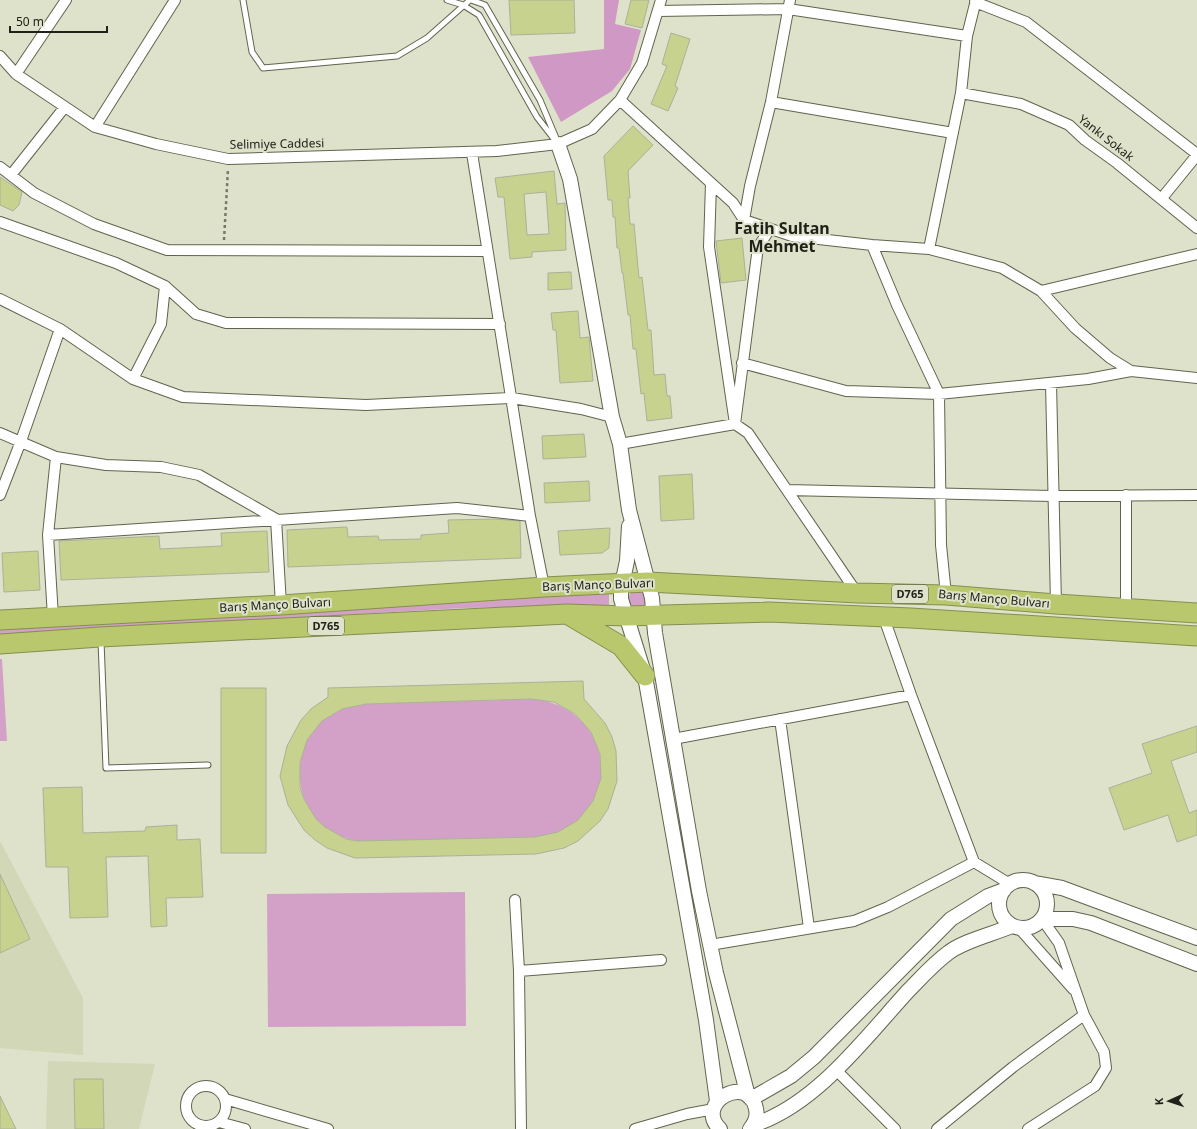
<svg xmlns="http://www.w3.org/2000/svg" width="1197" height="1129" viewBox="0 0 1197 1129" font-family="'Noto Sans',sans-serif">
  <style>
    .built { fill: #d1d7b7 }
    .green { fill: #d3a1c7 }
    .forest { fill: #d098c4 }
    .building { fill: #c7d28f; stroke: #acb098; fill-rule: evenodd }
    .lines { fill: none; stroke-linecap: round; stroke-linejoin: round }
    .lane-casing { stroke: #60644e; stroke-width: 7 }
    .street-casing { stroke: #60644e; stroke-width: 12 }
    .secondary-casing { stroke: #60644e; stroke-width: 16 }
    .highway-casing { stroke: #848e50; stroke-width: 21 }
    .path { stroke: #767969; stroke-width: 2.5; stroke-dasharray: 3 3; stroke-linecap: butt }
    .lane { stroke: #fff; stroke-width: 5 }
    .street { stroke: #fff; stroke-width: 10 }
    .secondary { stroke: #fff; stroke-width: 14 }
    .highway { stroke: #bac86d; stroke-width: 19 }
    .labels { text-anchor: middle; stroke-width: 4; stroke-linejoin: round; paint-order: stroke }
    .shield { fill: #dee2ca; stroke: #595c4e; stroke-width: 1 }
    .shield-label { font-size: 11px; font-weight: bold; fill: #202219 }
    .street-label { font-size: 12px; fill: #202219; stroke: #dee2ca }
    .district-label { font-size: 16px; font-weight: bold; fill: #202219; stroke: #dee2ca }
  </style>
  <rect width="100%" height="100%" fill="#dee2ca"/>
  <!-- built -->
  <path class="built" d="M0,841L83,998V1055L0,1048Z
    M48,1061L155,1064L139,1129H46Z"/>
  <!-- green -->
  <path class="green" d="M609,590V606L464,608L0,634V625Z
    M644,590L647,606L634,608L629,603V596L632,591Z
    M0,659H2L7,741H0Z
    M531,699C609,704 628,802 559,832C552,835 542,836 535,837L358,841C346,839 334,835 324,827C289,797 292,739 331,714C342,708 354,706 366,704Z
    M465,892L466,1026L268,1027L267,894Z"/>
  <!-- forest -->
  <path class="forest" d="M604,0H619L615,24L641,30L630,69L612,91L561,122L528,57L604,49Z"/>
  <!-- building -->
  <path class="building" d="M509,0H574L575,33L511,35Z
    M631,0H649L642,28L625,24Z
    M671,33L690,39L675,86L678,88L668,111L651,104L667,66L662,64Z
    M633,126L653,145L628,171L630,198H628L630,224H634L639,278L642,277L648,330H651L654,375L665,374L667,396H670L672,418L647,421L644,393L641,394L636,349H633L630,315H628L623,273H622L619,248H617L615,217H613L612,200H608L604,156Z
    M554,171L557,204L565,203L566,250L532,252V257L510,259L504,197H498L495,178ZM546,192L549,234L527,235L524,194Z
    M0,177L22,192L19,205L13,211L0,205Z
    M742,238L746,280L721,283L716,241Z
    M571,272L572,289L548,290V273Z
    M578,311L580,338L589,337L593,381L560,383L556,330H553L551,313Z
    M584,434L586,457L543,459L542,436Z
    M692,474L694,519L661,521L659,476Z
    M589,481L590,501L545,503L544,483Z
    M494,519L520,521L521,558L288,567L287,530L347,527L348,537L378,536L379,540L421,539V535L449,533L448,520Z
    M610,528L609,548L602,553L560,555L558,531Z
    M267,531L269,572L61,580L59,541L159,536L160,549L222,546L221,533Z
    M38,551L40,590L4,592L2,553Z
    M583,681L584,699L605,723L612,737L616,751L617,781L608,809L600,821L578,841L564,848L536,854L355,858L327,848L315,840L304,830L288,805L280,776L287,746L301,720L311,709L328,697V688ZM531,699L554,702L575,714L591,732L600,754L601,778L593,801L578,820L558,832L535,837L358,841L346,839L325,827L316,819L304,799L300,787V763L307,740L322,721L342,709L366,704Z
    M221,688H266V853H221Z
    M1197,726V752L1171,761L1189,813L1197,810V835L1177,842L1168,815L1124,830L1109,788L1152,773L1142,744Z
    M82,787L83,833L145,831L146,827L177,825V840L200,839L203,897L166,898L167,926L151,927L148,856L106,857L108,917L70,918L68,867H46L43,788Z
    M0,874L30,939L0,953Z
    M74,1079H103L104,1129H75Z
    M0,1096L16,1129H0Z"/>
  <g class="lines">
    <defs>
      <path id="lane" d="M243,0L252,52L263,68L397,56L427,38L470,0
        M447,0L463,5L479,15L537,117L558,144
        M471,0L485,5L540,100L556,138
        M101,641L106,768L208,765"/>
      <path id="street" d="M975,2L1026,22L1197,154
        M658,11L788,9L967,36
        M0,56L16,74L95,127L156,144L228,159L497,151L558,144L592,129L620,100L642,63L661,0
        M16,74L66,0
        M961,93L1021,104L1069,125L1085,140L1117,163L1197,228
        M620,100L733,203L744,220L792,236L872,245L929,249L1002,268L1041,291L1075,328L1110,358L1131,371L1197,378
        M771,102L953,133
        M95,127L175,0
        M472,153L530,516
        M0,167L34,193L94,224L167,250L487,251
        M11,175L64,108
        M711,183L709,247L735,424L748,433L857,593
        M1162,198L1197,155
        M744,220L750,186L771,102L790,0
        M0,222L116,263L165,286L196,314L226,323L500,324
        M872,245L897,305L939,394L941,545L946,595
        M929,249L961,93L967,36L976,0
        M1041,291L1197,254
        M0,299L60,329L133,379L183,397L366,405L512,398L581,409L612,417
        M742,363L846,391L939,394L1088,379L1131,371
        M133,379L161,324L165,286
        M1051,383L1056,604
        M0,433L56,457L48,535L457,508L530,516L544,587
        M620,444L735,424L758,247L770,229
        M56,457L106,465L161,467L199,475L276,519L281,605
        M787,490L1053,496L1197,495
        M0,495L21,441L60,329
        M1126,495V608
        M48,535L53,617
        M884,618L911,695L974,862L1010,884
        M780,719L809,928
        M673,739L911,695
        M515,900L519,971L521,1129
        M1019,928L1073,989
        M710,945L854,921L888,907L974,862
        M519,971L661,960
        M836,1070L895,1129
        M186 1106a20 20 0 1 1 40 0a20 20 0 1 1-40 0Z
        M225,1099L328,1129
        M219,1122L245,1129
        M635,1129L687,1114L714,1109
        M937,1129L1013,1067L1084,1015
        M1028,1129L1095,1086L1106,1068L1104,1052L1084,1015L1059,943L1042,919"/>
      <path id="secondary" d="M558,144L570,179L612,417L620,444L629,510L652,598L655,633L699,891L716,973L748,1096
        M629,526L627,561L621,589V599L645,676L706,1020L717,1101
        M999 904a24 24 0 1 1 48 0a24 24 0 1 1-48 0Z
        M1034,883L1062,888L1197,938
        M1042,919H1073L1091,923L1197,964
        M751,1099L791,1076L814,1057L951,919L988,896L1004,890
        M720,1129C693,1103 749,1072 756,1109C758,1117 755,1123 750,1129
        M753,1129V1125C816,1105 865,1038 908,991C921,978 933,964 948,953C963,941 993,934 1012,926"/>
      <path id="highway" d="M567,614L621,646L645,676
        M0,620L281,605L544,587L648,582L857,593L946,595L1056,604L1197,613
        M0,644L100,637L567,614L626,616L769,612L911,618L1197,636"/>
    </defs>
    <!-- lane casing -->
    <use href="#lane" class="lane-casing"/>
    <!-- street casing -->
    <use href="#street" class="street-casing"/>
    <!-- secondary casing -->
    <use href="#secondary" class="secondary-casing"/>
    <!-- highway casing -->
    <use href="#highway" class="highway-casing"/>
    <!-- path -->
    <path class="path" d="M224,240L228,169"/>
    <!-- lane -->
    <use href="#lane" class="lane"/>
    <!-- street -->
    <use href="#street" class="street"/>
    <!-- secondary -->
    <use href="#secondary" class="secondary"/>
    <!-- highway -->
    <use href="#highway" class="highway"/>
  </g>
  <g class="labels">
    <!-- shield labels -->
    <g class="shield">
      <rect x="892" y="585" width="36" height="18" rx="3"/>
      <rect x="308" y="617" width="36" height="18" rx="3"/>
    </g>
    <g class="shield-label">
      <text x="910" y="598">D765</text>
      <text x="326" y="630">D765</text>
    </g>
    <!-- street labels -->
    <g class="street-label">
      <text transform="translate(1106 138) rotate(38)" y="4">Yankı Sokak</text>
      <text transform="translate(277 144) rotate(-1)" y="4">Selimiye Caddesi</text>
      <text transform="translate(598 585) rotate(-2)" y="4">Barış Manço Bulvarı</text>
      <text transform="translate(994 599) rotate(5)" y="4">Barış Manço Bulvarı</text>
      <text transform="translate(275 605) rotate(-3)" y="4">Barış Manço Bulvarı</text>
    </g>
    <!-- district labels -->
    <g class="district-label">
      <text x="782" y="234">Fatih Sultan<tspan x="782" dy="18">Mehmet</tspan></text>
    </g>
  </g>
  <!-- north arrow -->
  <g transform="translate(1169 1101) rotate(267)" stroke="#dee2ca" stroke-width="3" paint-order="stroke">
  <path d="M0-3L7 15L0 10L-7 15Z" fill="#202219"/>
  <text y="-6" font-size="11" font-weight="bold" text-anchor="middle" fill="#202219">K</text>
  </g>
  <!-- scale -->
  <path d="M10 26v6h97v-6" fill="none" stroke="#202219" stroke-width="2"/>
  <text x="16" y="26" font-size="12" fill="#202219" stroke="#dee2ca" stroke-width="3" paint-order="stroke">50 m</text>
</svg>
